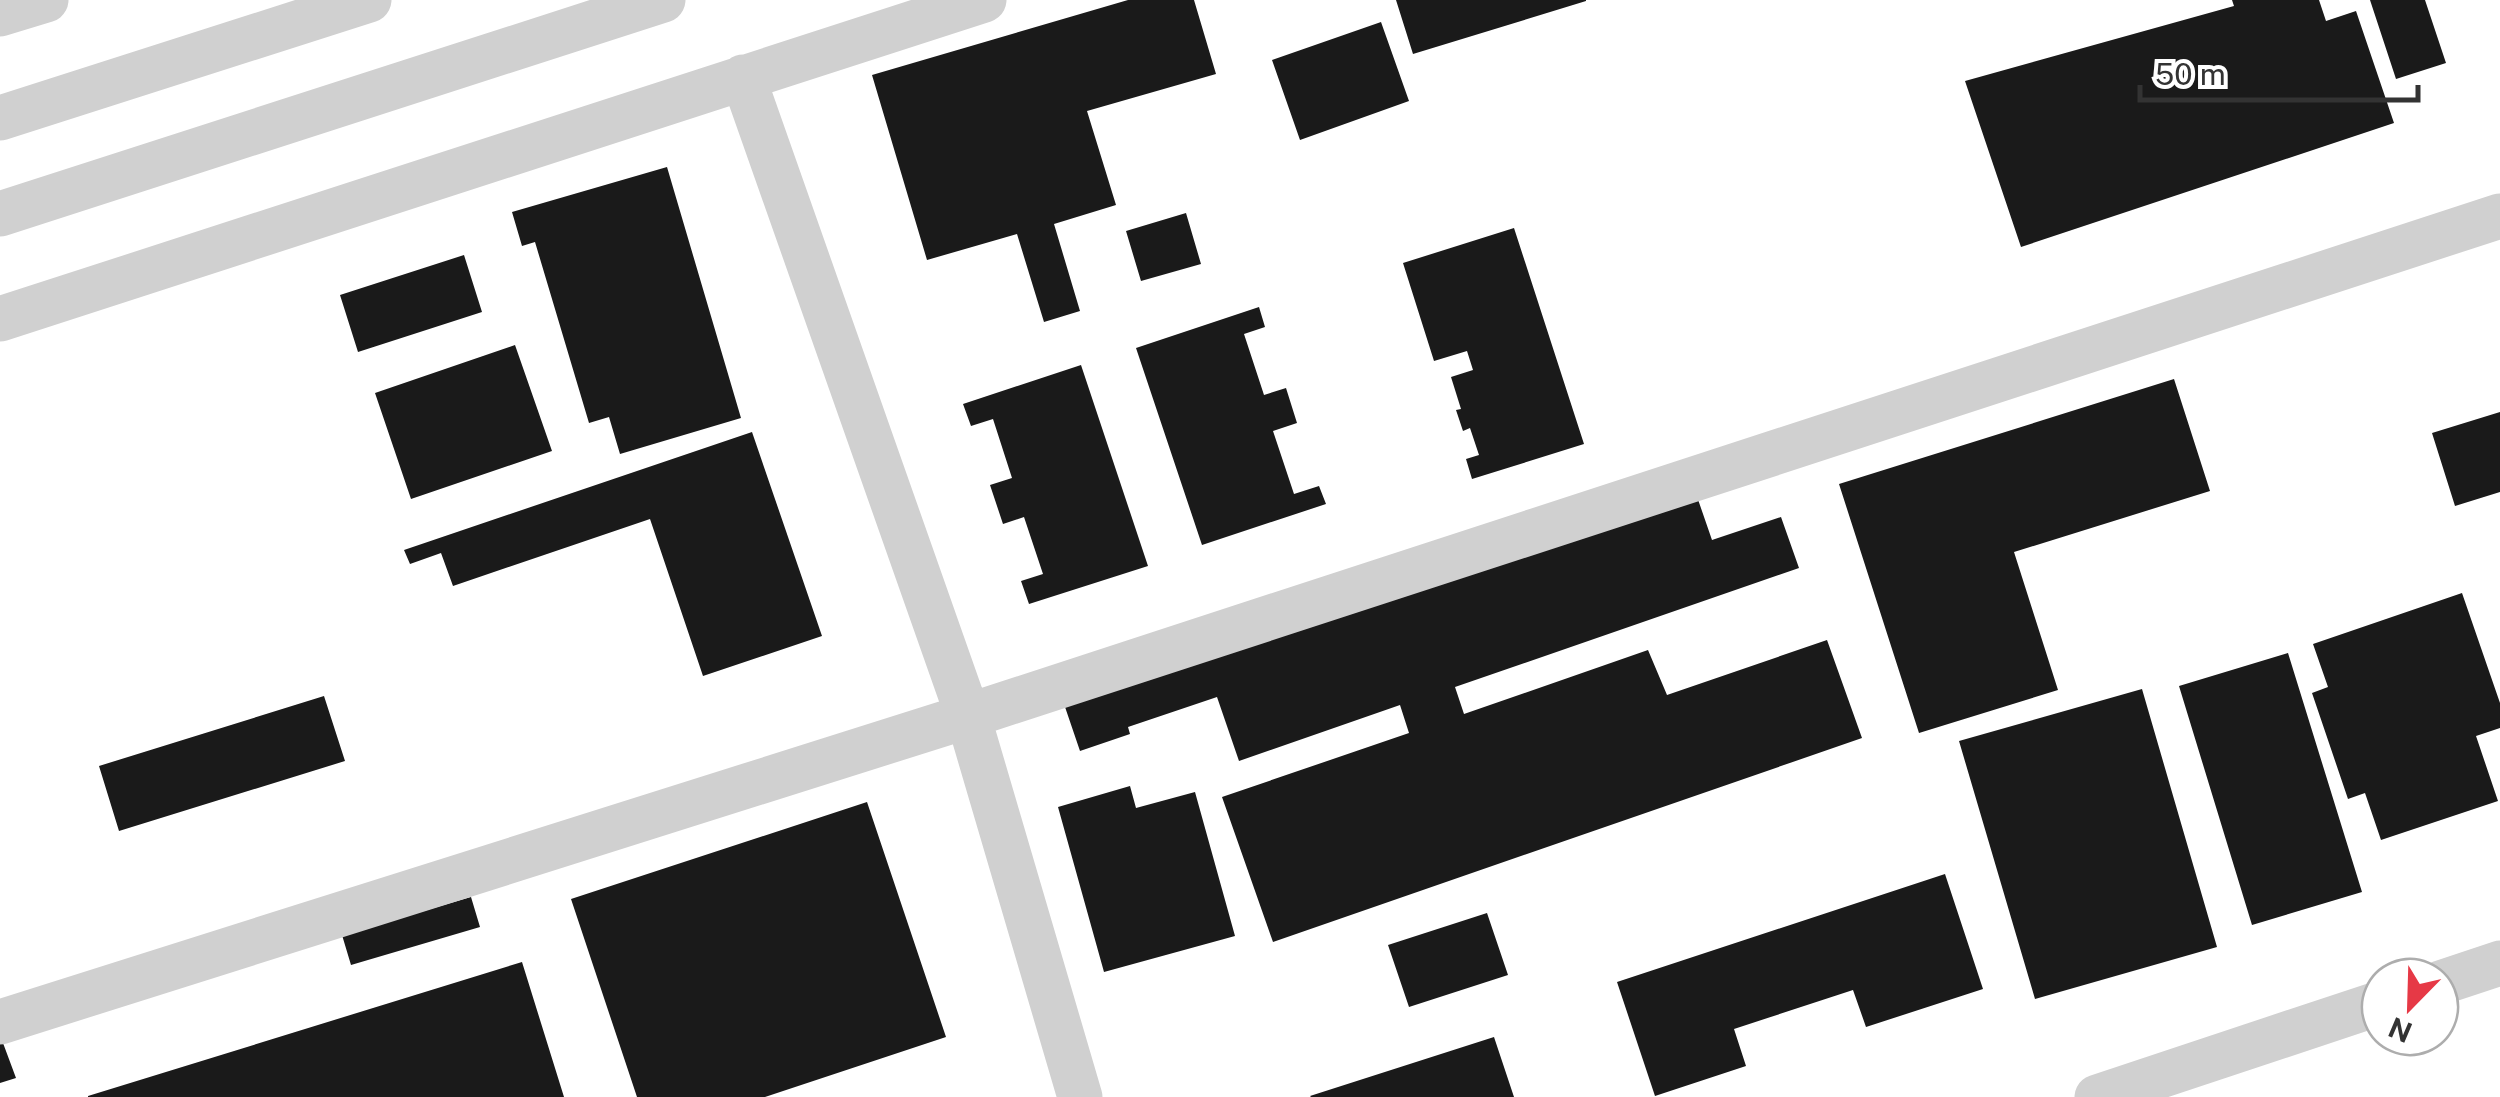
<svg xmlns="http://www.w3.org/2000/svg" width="2500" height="1097" viewBox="0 0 2500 1097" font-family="'Public Sans',sans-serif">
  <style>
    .building { fill: #1a1a1a }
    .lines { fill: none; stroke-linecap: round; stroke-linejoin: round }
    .minor { stroke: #d0d0d0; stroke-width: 45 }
  </style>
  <rect width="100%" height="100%" fill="#fff"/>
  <!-- building -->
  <path class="building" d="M1128,0H1194L1216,74L1087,111L1116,205L1054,224L1080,311L1044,322L1017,234L927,260L872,75Z
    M1396,0H1586V1L1413,54Z
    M2232,0H2319L2326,21L2356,11L2394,123L2021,247L1965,81L2234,6Z
    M2370,0H2425L2446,63L2396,79Z
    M1381,22L1409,101L1300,140L1272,60Z
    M667,167L741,418L620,454L609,417L589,423L535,242L522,246L512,212Z
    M1186,213L1201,264L1141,281L1126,231Z
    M1514,228L1584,444L1472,479L1466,459L1479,455L1470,428L1463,431L1456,410L1461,409L1451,377L1473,370L1467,351L1434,361L1403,263Z
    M464,255L482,312L358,352L340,295Z
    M1259,307L1265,327L1244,334L1264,395L1286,388L1297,423L1273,431L1294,494L1319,486L1326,504L1202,545L1136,348Z
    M515,345L552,451L411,499L375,393Z
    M1081,365L1148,566L1029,604L1021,581L1043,574L1024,517L1003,524L990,485L1012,478L993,419L971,426L963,404Z
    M2174,379L2210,491L2014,552L2058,690L1919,733L1839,484Z
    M2500,412V492L2455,506L2432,433Z
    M752,432L822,636L703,676L650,519L453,586L441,553L410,564L404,550Z
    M1693,485L1712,540L1781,517L1799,568L1455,687L1464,714L1648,650L1667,695L1827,640L1862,738L1273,942L1222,797L1409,733L1400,705L1239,761L1217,697L1128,727L1130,734L1080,751L1064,704Z
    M2462,593L2500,703V728L2476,736L2498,801L2381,840L2365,793L2348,799L2312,693L2328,687L2313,644Z
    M2288,653L2362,892L2252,925L2179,686Z
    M2142,689L2217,947L2035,999L1959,741Z
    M324,696L345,761L119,831L99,766Z
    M1130,786L1136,808L1195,792L1235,936L1104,972L1058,807Z
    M867,802L946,1037L765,1097H637L571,899Z
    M1945,874L1983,989L1866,1027L1853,990L1734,1029L1746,1066L1655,1096L1617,982Z
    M471,897L480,927L351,965L342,935Z
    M1487,913L1508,975L1409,1007L1388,945Z
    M522,962L564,1097H88V1096Z
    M1494,1037L1514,1097H1311L1310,1096Z
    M3,1043L16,1078L0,1083V1044Z"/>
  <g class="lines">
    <!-- minor -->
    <path class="minor" d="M0,14L46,0
      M743,77L968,716L1080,1097
      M0,118L369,0
      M0,214L663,0
      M0,319L984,0
      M2440,983L2500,963
      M0,1022L968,716L2500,216
      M2097,1097L2380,1003"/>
  </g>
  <!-- north arrow -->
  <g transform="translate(2410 1007) rotate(203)"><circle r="48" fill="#ffffff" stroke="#adadad" stroke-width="2.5"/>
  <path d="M0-8L18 38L0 25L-18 38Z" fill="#e63946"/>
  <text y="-15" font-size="28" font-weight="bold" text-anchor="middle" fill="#333333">N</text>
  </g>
  <!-- scale -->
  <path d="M2140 85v15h278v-15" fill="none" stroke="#333333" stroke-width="5"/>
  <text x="2155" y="85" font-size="30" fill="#333333" stroke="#ffffff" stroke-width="8" paint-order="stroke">50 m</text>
</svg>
